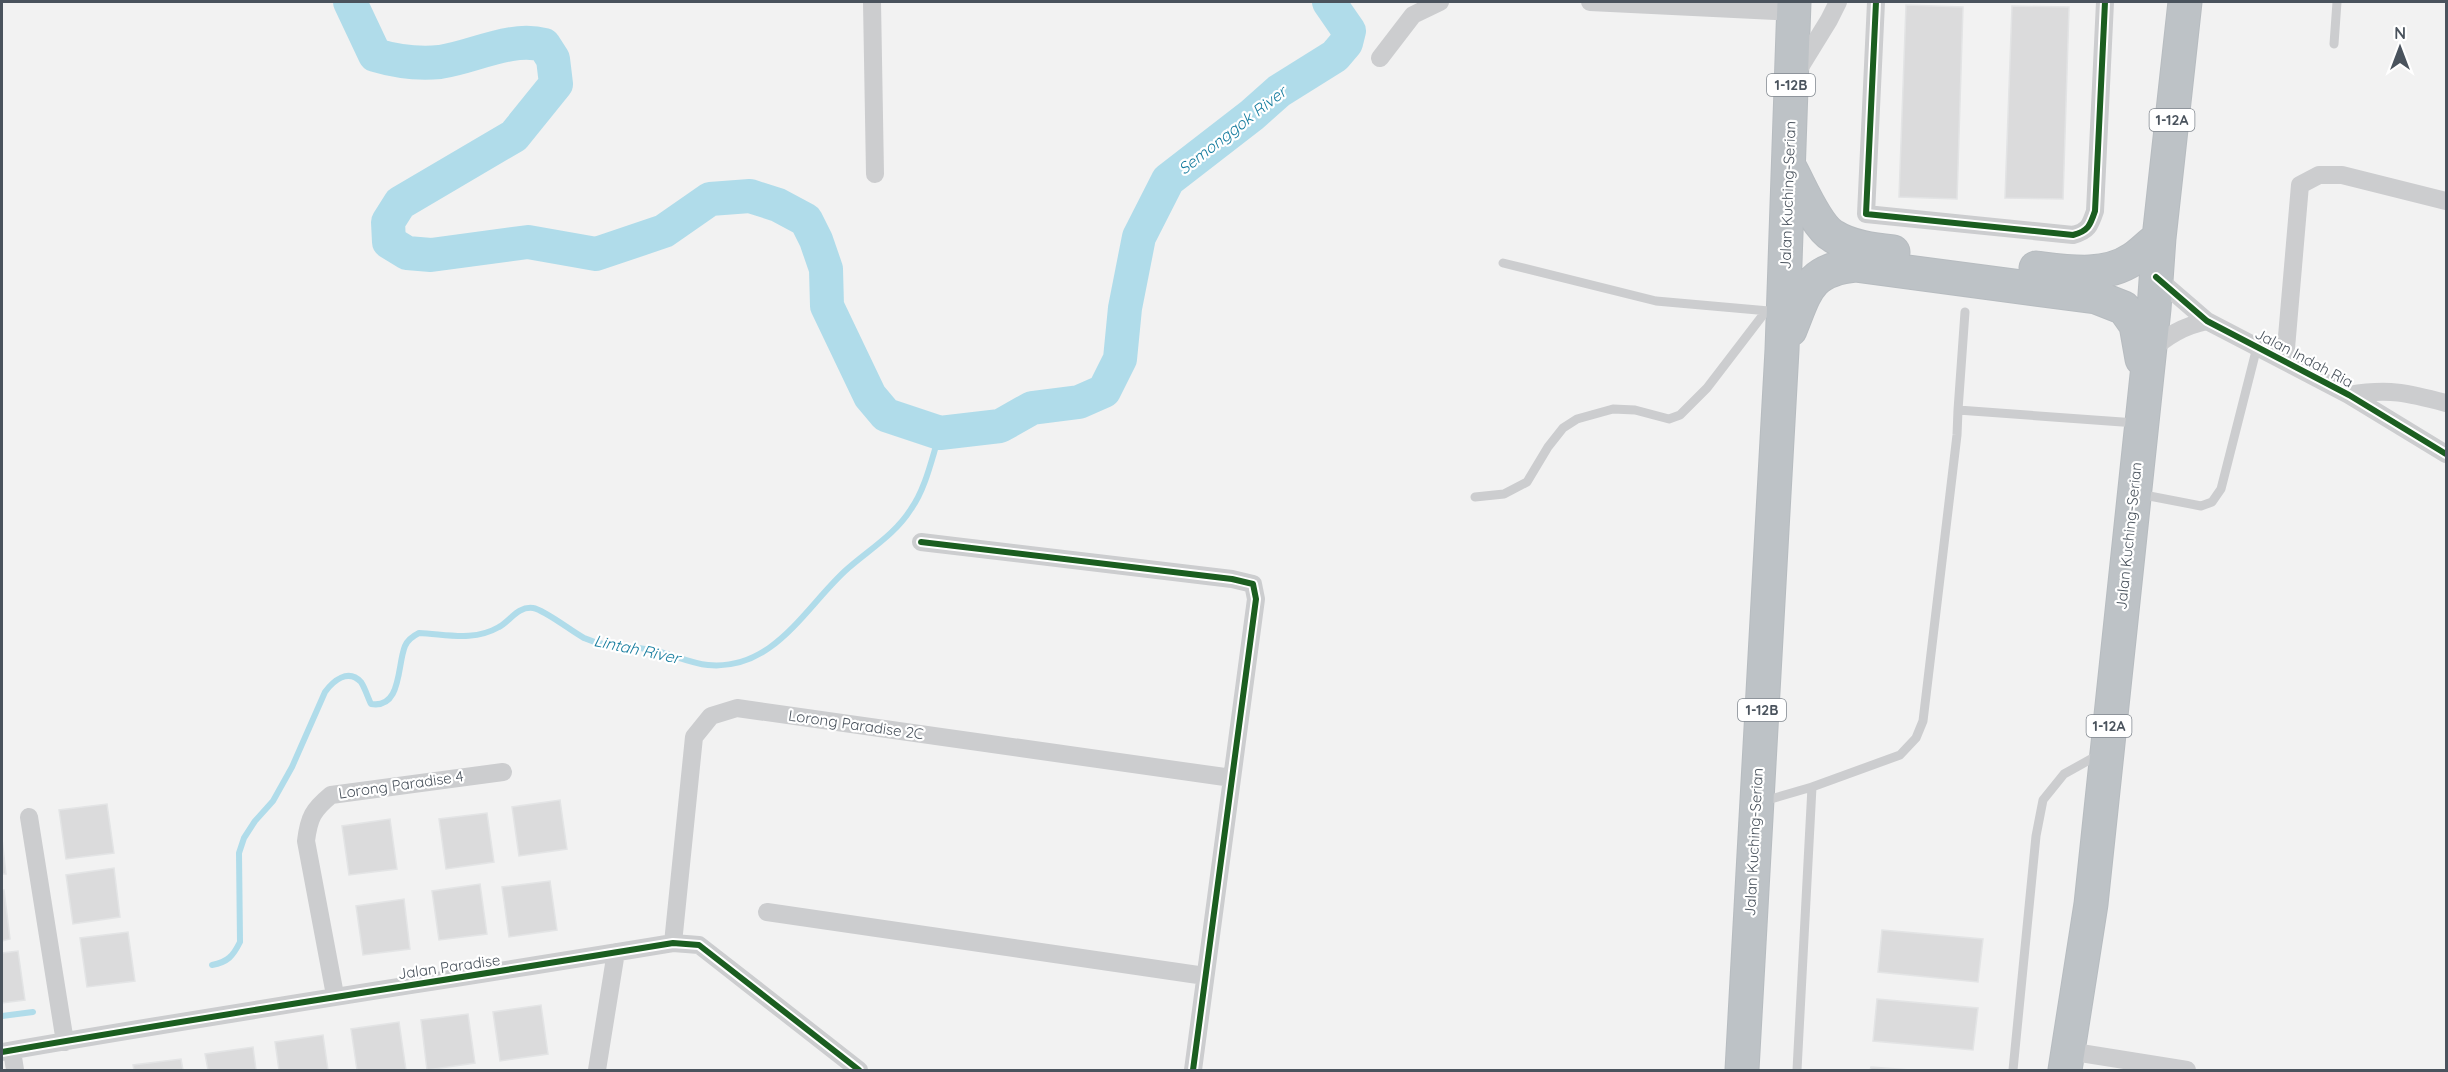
<svg xmlns="http://www.w3.org/2000/svg" width="2448" height="1072" viewBox="0 0 2448 1072" font-family="Quicksand,sans-serif">
  <style>
    .lines { fill: none; stroke-linecap: round; stroke-linejoin: round }
    .stream { stroke: #b0dcea; stroke-width: 6 }
    .river { stroke: #b0dcea; stroke-width: 34 }
    .building { fill: #dbdbdc; stroke: #e3e4e5; stroke-width: 1.5 }
    .highway-casing { stroke: #b7bcc0; stroke-width: 35 }
    .lane { stroke: #cccdcf; stroke-width: 9 }
    .street { stroke: #cccdcf; stroke-width: 18 }
    .highway { stroke: #bdc2c6; stroke-width: 33 }
    .cycleway-casing { stroke: #fff; stroke-width: 10 }
    .cycleway { stroke: #1b5e20; stroke-width: 6 }
    .labels { text-anchor: middle; stroke-width: 4.5; stroke-linejoin: round; paint-order: stroke }
    .shield { fill: #fff; stroke: #80878e; stroke-width: 1.5 }
    .shield-label { font-size: 14px; font-weight: bold; fill: #4a535d }
    .street-label { font-size: 15px; fill: #4a535d; stroke: #fff }
    .water-label { font-size: 16px; font-style: italic; fill: #157c9e; stroke: #fff }
  </style>
  <rect width="100%" height="100%" fill="#f2f2f2"/>
  <g class="lines">
    <!-- stream -->
    <path class="stream" d="M212,965C228,962 233,956 240,942L239,853L244,838L255,821L273,801L292,767L325,692C333,681 348,668 361,682C365,688 368,698 371,704C402,709 397,665 405,646C408,639 413,636 419,633C446,634 473,642 499,627C510,621 518,606 533,608C545,610 571,631 584,638C606,648 628,645 651,650C670,653 688,663 708,665C773,671 804,609 845,571C867,551 895,535 911,509C926,488 932,457 940,433
      M2,1016L33,1012"/>
    <!-- river -->
    <path class="river" d="M350,2L375,55C395,61 419,64 440,62C474,57 511,36 544,45L553,59L556,84L514,136L400,203L388,222L389,242L407,253L431,255L528,242L596,254L664,231L710,199L750,196L778,205L806,220L816,240L826,269L827,306L870,396L886,415L940,433L1000,426L1032,408L1079,402L1104,391L1120,359L1125,308L1139,237L1168,180L1252,115L1279,91L1335,56L1346,43L1349,31L1329,2"/>
  </g>
  <!-- building -->
  <path class="building" d="M1906,5L1963,7L1957,199L1899,197Z
    M2012,6L2069,7L2063,199L2005,198Z
    M560,800L567,849L519,856L512,807Z
    M107,804L114,853L66,859L59,810Z
    M487,813L494,862L446,869L439,819Z
    M390,819L397,869L349,875L342,826Z
    M2,839L6,874H2Z
    M114,868L120,917L73,924L66,875Z
    M550,881L557,930L509,937L502,887Z
    M480,884L487,934L439,940L432,891Z
    M2,890H4L10,939L2,941Z
    M404,899L410,949L363,955L356,906Z
    M1882,930L1983,939L1978,982L1878,972Z
    M128,932L135,981L87,987L80,938Z
    M18,951L25,1000L2,1003V953Z
    M1877,999L1978,1008L1973,1050L1873,1041Z
    M541,1005L548,1054L500,1061L493,1012Z
    M468,1014L475,1063L427,1070L421,1020Z
    M399,1022L406,1070H357L351,1029Z
    M323,1035L328,1070H279L275,1042Z
    M253,1047L256,1070H208L205,1054Z
    M181,1059L183,1070H134L133,1065Z
    M1871,1067L1911,1070H1870Z"/>
  <g class="lines">
    <defs>
      <path id="highway" d="M1790,168C1800,186 1816,226 1833,236C1850,247 1874,250 1893,252
        M2036,268C2069,272 2105,278 2133,259C2142,253 2150,244 2159,238
        M1790,330C1806,291 1808,270 1855,265L2096,297L2124,308L2136,325L2142,359
        M1742,1070L1782,350L1794,2
        M2065,1070L2091,904L2154,309L2159,238L2185,2"/>
    </defs>
    <!-- highway casing -->
    <use href="#highway" class="highway-casing"/>
    <!-- lane -->
    <path class="lane" d="M2334,44L2337,2
      M1503,263L1656,301L1769,311
      M1958,410L1965,312
      M2139,494L2201,506L2212,502L2221,489L2257,347
      M1475,497L1504,494L1527,482L1548,447L1563,428L1577,419L1613,409L1635,410L1669,419L1680,415L1707,388L1766,311
      M1764,801L1812,787L1900,755L1916,738L1923,721L1957,435L1958,410L2136,423
      M1797,1070L1812,787
      M2013,1070L2036,836L2043,800L2064,774L2100,754"/>
    <!-- street -->
    <path class="street" d="M872,2L875,174
      M1590,2L1794,12
      M1876,2L1866,214L2073,235C2088,231 2090,226 2095,211L2105,2
      M1380,58L1413,15L1440,2
      M1797,72L1829,20L1838,2
      M2156,277L2207,321L2349,395L2446,454
      M2149,352C2167,336 2183,326 2207,321
      M2285,360L2300,185L2319,175H2342L2446,201
      M2349,395C2389,388 2408,393 2446,403
      M921,542L1232,579L1253,584L1256,599L1193,1070
      M29,817L65,1042
      M767,912L1205,976
      M673,943L694,737L711,716L737,708L1232,778
      M335,995L306,841C309,817 313,810 331,795L503,772
      M12,1051L15,1070
      M2068,1051L2187,1070
      M2,1052C225,1013 449,980 673,943L699,945L859,1070
      M597,1070L616,952"/>
    <!-- highway -->
    <use href="#highway" class="highway"/>
    <defs>
      <path id="cycleway" d="M1876,2L1866,214L2073,235C2088,231 2090,226 2095,211L2105,2
        M2156,277L2207,321L2349,395L2446,454
        M921,542L1232,579L1253,584L1256,599L1193,1070
        M2,1052C225,1013 449,980 673,943L699,945L859,1070"/>
    </defs>
    <!-- cycleway casing -->
    <use href="#cycleway" class="cycleway-casing"/>
    <!-- cycleway -->
    <use href="#cycleway" class="cycleway"/>
  </g>
  <g class="labels">
    <!-- shield labels -->
    <g class="shield">
      <rect x="1767" y="74" width="48" height="22" rx="4.5"/>
      <rect x="2149.5" y="109" width="45" height="22" rx="4.5"/>
      <rect x="1738" y="699" width="48" height="22" rx="4.5"/>
      <rect x="2086.5" y="715" width="45" height="22" rx="4.5"/>
    </g>
    <g class="shield-label">
      <text x="1791" y="90">1-12B</text>
      <text x="2172" y="125">1-12A</text>
      <text x="1762" y="715">1-12B</text>
      <text x="2109" y="731">1-12A</text>
    </g>
    <!-- street labels -->
    <g class="street-label">
      <text transform="translate(1788 195) rotate(-88)" y="5">Jalan Kuching-Serian</text>
      <text transform="translate(2304 358) rotate(28)" y="5">Jalan Indah Ria</text>
      <text transform="translate(2129 536) rotate(-84)" y="5">Jalan Kuching-Serian</text>
      <text transform="translate(856 725) rotate(8)" y="5">Lorong Paradise 2C</text>
      <text transform="translate(401 785) rotate(-8)" y="5">Lorong Paradise 4</text>
      <text transform="translate(1754 842) rotate(-87)" y="5">Jalan Kuching-Serian</text>
      <text transform="translate(449 967) rotate(-8)" y="5">Jalan Paradise</text>
    </g>
    <!-- water labels -->
    <g class="water-label">
      <text transform="translate(1232 130) rotate(-38)" y="6">Semonggok River</text>
      <text transform="translate(637 649) rotate(12)" y="6">Lintah River</text>
    </g>
  </g>
  <!-- border -->
  <rect width="2448" height="1072" fill="none" stroke="#4a535d" stroke-width="6"/>
  <!-- north arrow -->
  <g transform="translate(2400 48)" stroke="#ffffff" stroke-width="4.5" paint-order="stroke">
  <path d="M0-4.5L10 22L0 15L-10 22Z" fill="#4a535d"/>
  <text y="-9" font-size="16" font-weight="bold" text-anchor="middle" fill="#4a535d">N</text>
  </g>
</svg>
